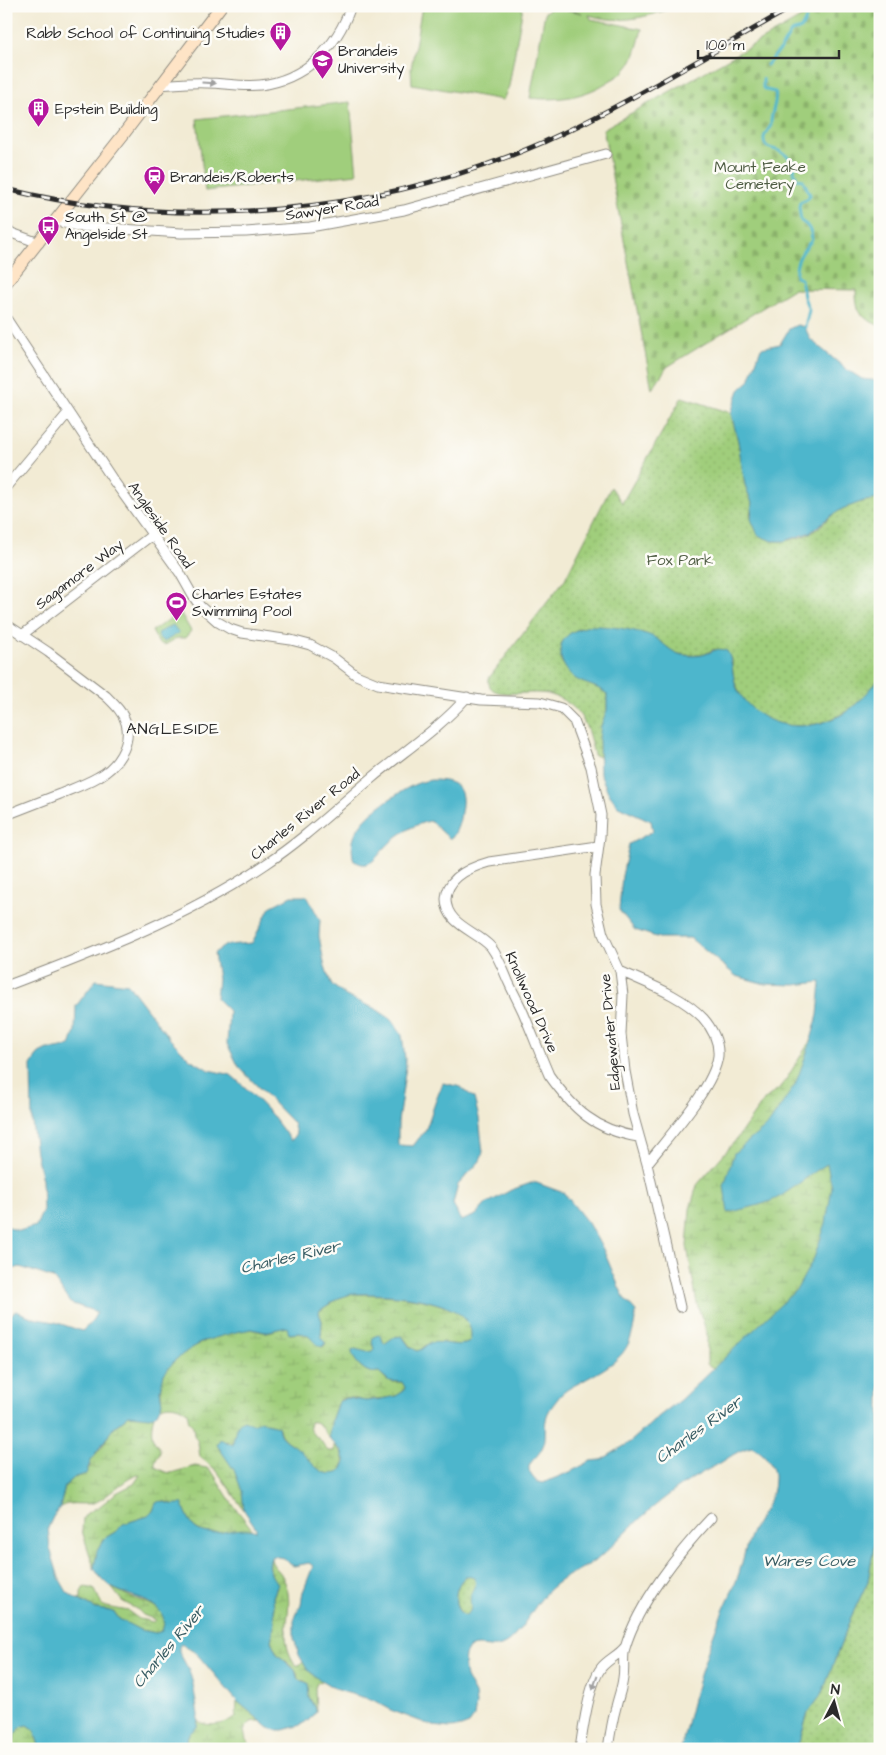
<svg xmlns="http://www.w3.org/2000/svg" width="886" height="1755" viewBox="0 0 886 1755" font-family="'Architects Daughter',sans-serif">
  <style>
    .wetland { fill: url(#wetland-marsh); stroke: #667c54 }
    .cemetery { fill: url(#cemetery-stones); stroke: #667c54 }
    .park { fill: url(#park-dots); stroke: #667c54 }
    .pitch { fill: #a0ce7c; stroke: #667c54 }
    .water { fill: #4eb6cc; stroke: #3c707c; fill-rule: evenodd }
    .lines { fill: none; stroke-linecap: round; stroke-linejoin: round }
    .stream { stroke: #4eb6cc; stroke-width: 3 }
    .minor-casing { stroke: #8e8b80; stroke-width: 11 }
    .secondary-casing { stroke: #8e8b80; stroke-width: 13 }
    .minor { stroke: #fff; stroke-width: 9 }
    .secondary { stroke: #fee4c6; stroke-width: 11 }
    .rail-casing { stroke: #2b2b2b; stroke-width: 5 }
    .rail { stroke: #fdfcf7; stroke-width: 3; stroke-dasharray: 9; stroke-linecap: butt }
    .oneway { fill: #a0a0a0 }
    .labels { text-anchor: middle; stroke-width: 5; stroke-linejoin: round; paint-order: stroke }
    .poi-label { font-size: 15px; fill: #2b2b2b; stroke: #fdfcf7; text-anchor: start }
    .park-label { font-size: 15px; fill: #4e5c43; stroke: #fdfcf7 }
    .street-label { font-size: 15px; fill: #2b2b2b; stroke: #fdfcf7 }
    .neighbourhood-label { font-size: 16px; letter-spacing: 1px; fill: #2b2b2b; stroke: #fdfcf7 }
    .water-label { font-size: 16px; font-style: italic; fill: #375c63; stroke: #fdfcf7 }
  </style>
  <defs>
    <pattern id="wetland-marsh" width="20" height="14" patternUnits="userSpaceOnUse" patternTransform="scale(1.25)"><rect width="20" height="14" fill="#a0ce7c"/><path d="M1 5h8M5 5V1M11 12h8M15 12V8" fill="none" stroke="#8ab16b"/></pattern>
    <pattern id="cemetery-stones" width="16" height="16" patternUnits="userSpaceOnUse" patternTransform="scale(1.25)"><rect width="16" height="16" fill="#a0ce7c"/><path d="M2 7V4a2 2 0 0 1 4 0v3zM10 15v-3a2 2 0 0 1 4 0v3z" fill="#8ab16b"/></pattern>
    <pattern id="park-dots" width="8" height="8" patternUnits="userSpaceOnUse" patternTransform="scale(1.25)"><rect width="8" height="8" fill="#a0ce7c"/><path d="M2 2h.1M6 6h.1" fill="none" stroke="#8ab16b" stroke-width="1.8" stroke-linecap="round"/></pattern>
  </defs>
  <rect width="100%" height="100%" fill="#fdfcf7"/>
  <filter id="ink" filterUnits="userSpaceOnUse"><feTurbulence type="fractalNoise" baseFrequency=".02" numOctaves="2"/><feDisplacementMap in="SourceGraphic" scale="10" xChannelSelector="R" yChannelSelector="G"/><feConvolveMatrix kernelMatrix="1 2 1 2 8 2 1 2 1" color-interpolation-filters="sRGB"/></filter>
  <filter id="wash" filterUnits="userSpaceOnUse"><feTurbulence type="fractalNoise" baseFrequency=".0096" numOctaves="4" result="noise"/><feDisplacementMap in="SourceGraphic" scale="20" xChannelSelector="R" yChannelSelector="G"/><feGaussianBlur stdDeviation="1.12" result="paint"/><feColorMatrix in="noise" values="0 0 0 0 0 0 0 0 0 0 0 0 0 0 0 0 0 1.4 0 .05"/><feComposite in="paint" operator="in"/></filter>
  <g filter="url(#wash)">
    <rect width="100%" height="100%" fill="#f2ebd4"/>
    <!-- wetland -->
    <path class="wetland" d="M815,1033L841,1204L800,1293L718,1366L713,1368L707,1364V1333L697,1304L687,1246L690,1209L697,1185L735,1141L765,1099L782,1086Z
      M351,1294C377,1294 484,1296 470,1342C457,1349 442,1339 429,1344C425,1345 422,1349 419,1351L412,1349L404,1338L397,1336L384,1344L381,1336L372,1342L374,1349L372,1351L353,1356L360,1366L367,1371L379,1372L386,1379L393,1382H402L405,1387C402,1399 383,1398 374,1399C371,1399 368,1401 366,1401C357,1400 347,1394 339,1401C336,1405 335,1411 333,1416C331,1423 329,1432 330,1439C323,1433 321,1420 310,1422C307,1433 315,1434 321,1441C324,1445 325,1448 328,1451H334V1445C344,1455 346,1460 340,1473C325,1478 313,1467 304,1456C304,1455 300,1450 299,1450C291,1443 280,1440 279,1428C272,1423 260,1422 252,1424L249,1423C236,1431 235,1431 233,1445L227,1441L219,1449C231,1459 240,1479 243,1494C244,1500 243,1505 244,1510L217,1471L200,1457L198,1442L194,1435L193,1426L189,1422L187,1412C180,1406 170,1403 161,1407C163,1396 158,1387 163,1376C174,1350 222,1331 249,1329C255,1329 261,1333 268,1332C274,1331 280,1327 287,1327L291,1334C302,1332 312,1335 318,1345L323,1347L326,1343L321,1336L322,1321L319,1313L320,1310L339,1298Z
      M129,1415L154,1416C151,1425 150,1436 156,1444C158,1447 160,1447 160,1451C159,1457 154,1460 155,1467L165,1472L171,1473L195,1466L207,1468L213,1473L233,1505L252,1529C235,1530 209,1539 194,1527C188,1522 189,1513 182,1508C176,1504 170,1505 164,1501L156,1503L153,1511L148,1516L123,1524L115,1532L105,1538L97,1551L94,1568L82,1531L83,1518L87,1513L100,1506L116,1493L134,1484L140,1475C128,1475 108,1497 96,1502C84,1507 72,1500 60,1507L65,1486L72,1479L90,1467L91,1460L103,1445L110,1431Z
      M271,1558C272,1566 277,1568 281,1574C284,1579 287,1586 288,1593C292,1618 277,1640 296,1665H300L303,1662L312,1674L323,1680L317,1683L315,1688L316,1711L309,1697L305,1681L298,1680L297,1673L291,1665L277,1654L271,1641L275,1622L273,1597L277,1588C273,1579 267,1568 271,1558Z
      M84,1587L91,1588L95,1590L102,1605L107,1607L128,1611L139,1619L153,1622L156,1620L143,1615L138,1610L122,1601L111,1587C119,1591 126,1595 133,1598C150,1604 170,1608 162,1631L156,1633L140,1630L119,1619L115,1613L110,1611L96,1609L78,1599L81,1598V1592Z
      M237,1701L263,1722C254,1719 248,1722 244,1731L246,1740L255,1749H195L189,1747L187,1743L188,1733L197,1727L198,1721C206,1728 229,1724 236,1717Z
      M27,1725L34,1730L40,1749H12C13,1740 15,1733 21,1726Z"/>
    <!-- cemetery -->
    <path class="cemetery" d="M822,6H880V326C860,317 856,312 856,290L793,289L667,367L652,389L603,129Z"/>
    <!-- park -->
    <path class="park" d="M682,397L731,413L738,441L745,485L752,503L750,515L772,541C786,542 805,538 817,529C823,524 828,518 835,513C848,505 864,500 880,499V678C869,691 856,707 840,715C792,741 731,720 732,659L714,649L703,655H684L675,653L651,636L639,633L580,628L568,635L561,644V661L566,668L584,682L601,689L607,694V710L601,726L599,757L594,755C590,739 587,721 575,709C568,702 559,697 548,694C534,691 505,696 495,691C489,688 488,683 489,678L565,579L611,487L622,503Z
      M880,1505V1749H797L808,1713L819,1698L825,1686L851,1617L868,1581L877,1529L875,1515Z
      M468,1576L474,1578L476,1583C475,1588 472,1594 471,1599C470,1607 474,1611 464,1616C451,1609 454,1581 468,1576Z"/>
    <!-- pitch -->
    <path class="pitch" d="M422,6H523L509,86L503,100L412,84L411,69Z
      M562,6H678C647,17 621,25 589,15L591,19L642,29C639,41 635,59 627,68C623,73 617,77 611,80C586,97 559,101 530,98L545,12L553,7L582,13Z
      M350,102L357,174L205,191L197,119Z
      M180,612L191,631L185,638H177L165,645L159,644L152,631Z"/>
    <!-- water -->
    <path class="water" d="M797,325L805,327L810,339L846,369L862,379L880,381V499L864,501L842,509L828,518L811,532L785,541H772L758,535L751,519L752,503L745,485L738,441L731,413L739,390L749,381L761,348L780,344L789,329Z
      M173,625L179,633L164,642L159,638L158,633Z
      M589,626C605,625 639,630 654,637C664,643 671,653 683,655C688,656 698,656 702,655C712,653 716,646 727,651C735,663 730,682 742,697C765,730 808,733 841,715C856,707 869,691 880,678V1505L875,1515L877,1529L868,1581L851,1617L825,1686L819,1698L808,1713L797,1749H681C690,1708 701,1667 716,1628C722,1611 731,1595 737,1579C743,1563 745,1546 752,1531C760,1514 774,1501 774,1479C775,1465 764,1453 752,1447C737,1450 728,1459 715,1466C684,1481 657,1503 632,1526C621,1536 610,1548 599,1558C584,1569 565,1575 551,1588C535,1602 520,1636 505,1644C492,1652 482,1642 469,1648L465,1655L464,1666L466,1677L475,1694L476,1704L474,1717L469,1724L461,1727L450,1728L433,1726L393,1711L373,1700L337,1690L316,1677L307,1669L299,1655L294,1638V1620L301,1604L303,1592L313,1566L309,1563L294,1566L288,1563L283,1558L272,1556C266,1566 271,1577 278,1584L273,1597L275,1622L271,1641L277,1654L295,1670L298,1680L308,1683L309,1697L316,1711L309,1720L298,1726L283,1730H276L269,1728L237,1701L196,1653L181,1644L179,1647V1652L189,1670L193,1684L198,1715L197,1727C190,1734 184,1734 189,1747L195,1749H40L34,1730L27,1725C15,1727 14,1738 12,1749H6V1318L16,1311L37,1319L55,1322L82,1331L91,1323L97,1312L70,1303L53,1278L20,1267L6,1271V1226L19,1231L36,1226L43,1210L42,1180L36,1153L32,1122L31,1065L39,1053L47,1049H57L70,1046L75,1031L76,1006L96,980L128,984L169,1038L190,1059L209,1070L231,1075L246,1088L271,1114L291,1141L296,1133L293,1123L239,1067L227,1044L229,1011L216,998L218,979L214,953L226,945L252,943L270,907L291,896H307L320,920L319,936L324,963L331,984L346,996L376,1009L391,1019L402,1035L406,1066L398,1122V1145L413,1146L426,1129L436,1100L443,1083L461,1087L474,1098L479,1118L483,1152L480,1161L458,1185L453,1204L461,1221L476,1215L486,1204L511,1190L534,1182L564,1193L588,1223L603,1249L619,1287L625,1299L636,1311C632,1355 617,1362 581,1382C573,1386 565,1390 559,1397C554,1404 547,1411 546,1420C544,1429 547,1438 543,1446C537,1462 519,1463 536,1481L543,1483L550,1480L570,1472L591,1461L601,1460L629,1443L658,1417L680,1400L797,1289L814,1258L826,1223L832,1187L827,1164C811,1173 797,1186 781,1196C766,1205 745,1208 728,1213L724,1186L734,1153L768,1125L795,1085L809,1047L818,1015L821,982L795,985L765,984L736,976L690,938H659L635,930L619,910L622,876L629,844L653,831L651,821L618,806L609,794L600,774L599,739L601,726L607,710V694C598,686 586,685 576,679C562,669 553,648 568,635C574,630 582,628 589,626ZM351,1294C377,1293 483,1296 470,1342C458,1349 443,1340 430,1343C425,1345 423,1350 417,1351L409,1346L402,1336L394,1337L384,1344L381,1336L378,1335L373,1337L372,1342L374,1349L372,1351L367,1352L355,1349L352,1350C351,1358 362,1370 370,1372C373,1373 376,1372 379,1372L389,1381L402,1382L405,1387L404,1391L396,1396L381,1399L366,1401L346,1398L338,1402L332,1418L329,1435L330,1439L341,1451L345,1462L340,1472C322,1479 312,1463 301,1451C296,1446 287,1443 282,1437C279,1434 279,1430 278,1426C272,1424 267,1424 261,1421L252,1424L244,1420C235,1423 234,1436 233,1445L220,1439L217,1445L234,1470L242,1491L244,1510L256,1528V1531C237,1523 210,1543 193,1526C189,1521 188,1514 183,1508V1504C179,1503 175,1505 171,1504C164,1503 163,1499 156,1503L153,1511L148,1516L123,1524L115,1532L105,1538L97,1551L94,1568C99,1576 104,1583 113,1588C131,1598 173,1602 162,1631L156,1633L140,1630L119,1619L115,1613L110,1611L96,1609L75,1598L67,1592L59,1578L50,1548L48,1528L53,1517L60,1507L65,1486L75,1477L86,1474L91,1460L114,1427L129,1415L149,1417L154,1416L157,1413L162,1403L160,1390L164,1374L174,1361L187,1351L204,1341L236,1332L252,1329L265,1332L287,1327L289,1334C313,1330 308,1341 322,1347L326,1343L321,1336L322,1321L319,1313L320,1310L339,1298ZM468,1576L474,1578L476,1583C474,1587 472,1591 471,1595C468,1604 476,1610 464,1616C451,1609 454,1581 468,1576Z
      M431,780C455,780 466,786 461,812C460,821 458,829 452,838H449L430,821C413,824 395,836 383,850C379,854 375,861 369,863C363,866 359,863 354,861C345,831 371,811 393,797C405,789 416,782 431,780Z"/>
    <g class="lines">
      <!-- stream -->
      <path class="stream" d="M767,65L782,47L791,32L801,29L806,19
        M763,79V88L766,90L775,92C778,103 770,113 771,125C769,130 763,135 764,140C764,149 773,148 779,151C785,154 792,160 795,165L794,171L797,179L803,180L810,195L807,199L800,202L799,207L801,221C808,225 812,232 812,240C803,250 794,262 796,277L801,279L804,297L809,310L805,327"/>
    </g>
  </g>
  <g filter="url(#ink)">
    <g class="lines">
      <defs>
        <path id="minor" d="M160,85C176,84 191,82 207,83C224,83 242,87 260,85C305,80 337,47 351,6
          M56,221L77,226L181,233L246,232L310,227L404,210L606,154
          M6,231L39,243
          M6,318L113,480L180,573L193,596L200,606L218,622L230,629L242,633L291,640L310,645L334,658L356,675L378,684L481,700L540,702L561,708L574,721L591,767L601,815L600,837L595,875L596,904L603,934L620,971L623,995L621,1034L625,1071L633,1114L647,1164L680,1307
          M6,487L68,413
          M6,624L48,652L106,696C114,704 123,712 126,723C132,745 116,768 98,777C86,784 72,789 60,794C42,801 24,808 6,815
          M22,635L152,535
          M598,846L489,862C471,867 447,877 446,899C446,925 477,931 491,947C499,958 503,969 508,981C513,992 518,1001 523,1012C532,1033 540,1054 549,1075C574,1110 595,1130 638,1137
          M620,971C648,984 681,995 703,1018C712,1028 719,1042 718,1056C714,1088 667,1138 647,1164
          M6,986C96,952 186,918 266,864C304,839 337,807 372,778C404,751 440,728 467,697
          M580,1749C583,1728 589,1684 601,1668C608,1659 618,1656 625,1647
          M608,1749C610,1735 612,1721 616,1707C618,1698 622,1688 623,1678C625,1668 622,1657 625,1648C638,1603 680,1551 711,1518"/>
        <path id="secondary" d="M6,283L123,135L221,6"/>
      </defs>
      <!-- minor casing -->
      <use href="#minor" class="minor-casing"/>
      <!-- secondary casing -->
      <use href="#secondary" class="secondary-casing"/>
      <!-- minor -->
      <use href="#minor" class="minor"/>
      <!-- secondary -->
      <use href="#secondary" class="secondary"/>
      <defs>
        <path id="rail" d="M6,189C183,232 377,215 544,142C629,103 712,52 794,6"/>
      </defs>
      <!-- rail casing -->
      <use href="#rail" class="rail-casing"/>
      <!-- rail -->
      <use href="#rail" class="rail"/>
    </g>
    <!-- one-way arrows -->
    <defs><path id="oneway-solid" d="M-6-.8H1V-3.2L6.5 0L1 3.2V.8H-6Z" transform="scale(1.25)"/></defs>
    <g class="oneway">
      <use href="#oneway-solid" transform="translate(209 83) rotate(3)"/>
      <use href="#oneway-solid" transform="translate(595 1683) rotate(109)"/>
    </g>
  </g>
  <!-- icons -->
  <defs>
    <symbol id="building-pin" viewBox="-11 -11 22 30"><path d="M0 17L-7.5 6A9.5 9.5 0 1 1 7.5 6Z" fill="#b5179e" stroke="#fdfcf7"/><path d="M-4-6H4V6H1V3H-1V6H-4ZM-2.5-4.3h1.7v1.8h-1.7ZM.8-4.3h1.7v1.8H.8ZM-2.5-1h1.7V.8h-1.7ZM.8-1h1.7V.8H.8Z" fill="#fff"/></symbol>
    <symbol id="university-pin" viewBox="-11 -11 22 30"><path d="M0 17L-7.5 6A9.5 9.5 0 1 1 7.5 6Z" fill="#b5179e" stroke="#fdfcf7"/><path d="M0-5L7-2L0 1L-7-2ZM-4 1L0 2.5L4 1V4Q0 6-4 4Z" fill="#fff"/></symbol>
    <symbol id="station-pin" viewBox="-11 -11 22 30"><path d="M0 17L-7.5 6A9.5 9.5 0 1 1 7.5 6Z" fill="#b5179e" stroke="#fdfcf7"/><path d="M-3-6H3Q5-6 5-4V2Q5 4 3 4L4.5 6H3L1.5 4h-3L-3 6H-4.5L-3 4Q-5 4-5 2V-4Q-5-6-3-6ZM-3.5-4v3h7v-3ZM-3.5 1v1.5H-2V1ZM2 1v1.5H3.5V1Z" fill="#fff"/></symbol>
    <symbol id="bus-pin" viewBox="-11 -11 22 30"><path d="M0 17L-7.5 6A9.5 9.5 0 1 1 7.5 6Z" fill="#b5179e" stroke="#fdfcf7"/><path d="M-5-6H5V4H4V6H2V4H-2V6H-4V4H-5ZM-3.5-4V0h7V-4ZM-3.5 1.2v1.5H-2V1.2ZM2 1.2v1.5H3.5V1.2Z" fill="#fff"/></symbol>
    <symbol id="stadium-pin" viewBox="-11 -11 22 30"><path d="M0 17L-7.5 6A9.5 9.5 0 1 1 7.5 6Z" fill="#b5179e" stroke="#fdfcf7"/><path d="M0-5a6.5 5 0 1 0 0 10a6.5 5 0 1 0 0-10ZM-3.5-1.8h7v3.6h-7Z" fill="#fff"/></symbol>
  </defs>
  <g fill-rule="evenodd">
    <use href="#building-pin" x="268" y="20" width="25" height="34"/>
    <use href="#university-pin" x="310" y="48" width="25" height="34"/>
    <use href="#building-pin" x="26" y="96" width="25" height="34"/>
    <use href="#station-pin" x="142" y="164" width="25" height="34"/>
    <use href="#bus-pin" x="36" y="214" width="25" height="34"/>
    <use href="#stadium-pin" x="164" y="590" width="25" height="34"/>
  </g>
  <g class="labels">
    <!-- poi labels -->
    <g class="poi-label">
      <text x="265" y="38" text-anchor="end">Rabb School of Continuing Studies</text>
      <text x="338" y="56">Brandeis<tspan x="338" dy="17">University</tspan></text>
      <text x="55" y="114">Epstein Building</text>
      <text x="170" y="182">Brandeis/Roberts</text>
      <text x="65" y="222">South St @<tspan x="65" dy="17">Angelside St</tspan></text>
      <text x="192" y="599">Charles Estates<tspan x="192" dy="17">Swimming Pool</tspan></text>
    </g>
    <!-- park labels -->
    <g class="park-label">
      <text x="760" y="172">Mount Feake<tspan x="760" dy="17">Cemetery</tspan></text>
      <text x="680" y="565">Fox Park</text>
    </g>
    <!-- street labels -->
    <g class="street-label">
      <text transform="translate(332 208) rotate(-9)" y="5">Sawyer Road</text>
      <text transform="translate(161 525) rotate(55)" y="5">Angleside Road</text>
      <text transform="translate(79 574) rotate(-37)" y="5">Sagamore Way</text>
      <text transform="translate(305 814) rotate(-39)" y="5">Charles River Road</text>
      <text transform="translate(532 1002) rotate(66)" y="5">Knollwood Drive</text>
      <text transform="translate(610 1032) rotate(-95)" y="5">Edgewater Drive</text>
    </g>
    <!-- neighbourhood labels -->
    <g class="neighbourhood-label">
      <text x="173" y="734">ANGLESIDE</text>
    </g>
    <!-- water labels -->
    <g class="water-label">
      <text transform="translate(290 1256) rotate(-13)" y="6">Charles River</text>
      <text transform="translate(698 1429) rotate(-36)" y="6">Charles River</text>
      <text x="809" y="1566">Wares Cove</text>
      <text transform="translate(168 1646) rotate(-50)" y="6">Charles River</text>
    </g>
  </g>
  <!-- margin -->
  <rect width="886" height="1755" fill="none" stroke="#fdfcf7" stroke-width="25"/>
  <!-- north arrow -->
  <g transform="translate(834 1702) rotate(6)" stroke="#fdfcf7" stroke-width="4" paint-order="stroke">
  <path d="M0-4L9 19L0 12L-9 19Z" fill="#2b2b2b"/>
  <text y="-8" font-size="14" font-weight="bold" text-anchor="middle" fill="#2b2b2b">N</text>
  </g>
  <!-- scale -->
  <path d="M698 50v8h141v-8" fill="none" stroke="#2b2b2b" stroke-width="2.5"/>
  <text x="706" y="50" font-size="15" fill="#2b2b2b" stroke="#fdfcf7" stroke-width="4" paint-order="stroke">100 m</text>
</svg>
